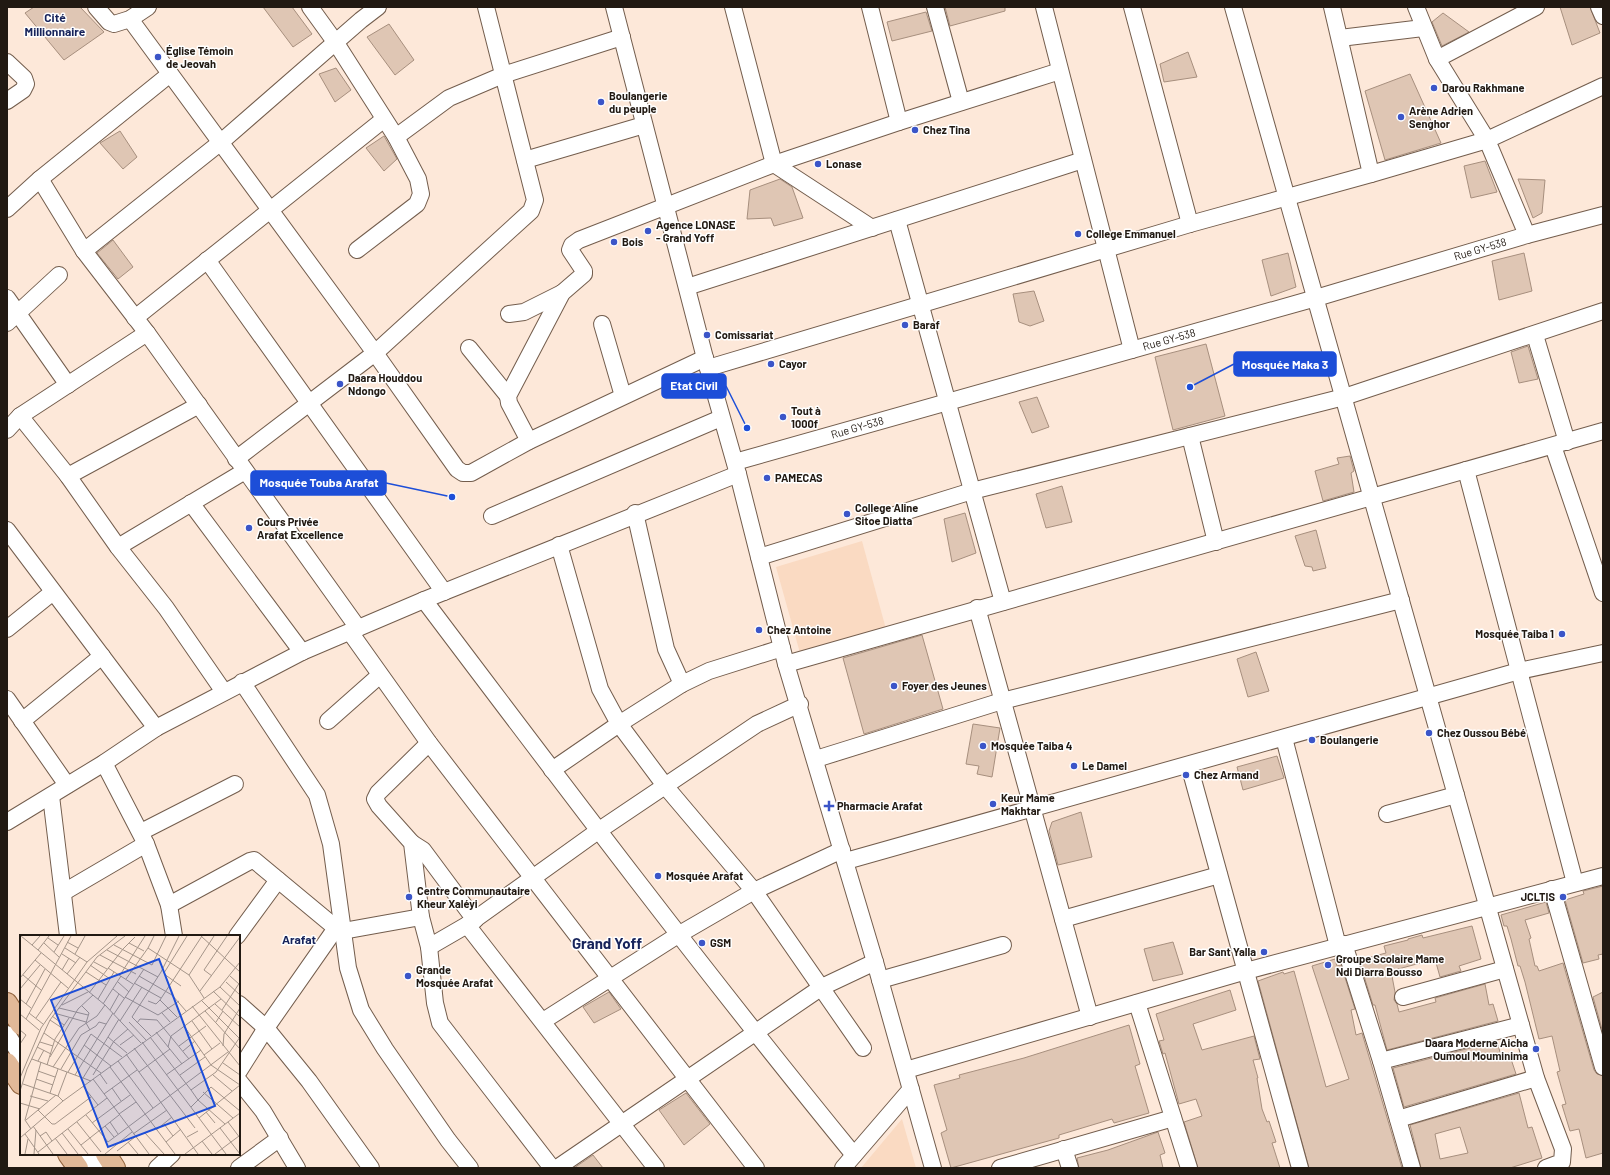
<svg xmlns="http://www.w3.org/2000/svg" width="1610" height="1175" viewBox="0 0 1610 1175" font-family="Barlow,sans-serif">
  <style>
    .built { fill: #fadac2 }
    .building { fill: #dfc6b4; stroke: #a78f7e; fill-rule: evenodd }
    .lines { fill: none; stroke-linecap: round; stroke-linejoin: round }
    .minor-casing { stroke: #735d4d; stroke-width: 18 }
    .major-casing { stroke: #91633d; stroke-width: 22 }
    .minor { stroke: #fff; stroke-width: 16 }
    .major { stroke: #e2b998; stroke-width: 20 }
    .poi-dot { fill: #3b55c8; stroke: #fff; stroke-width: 1.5 }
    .labels { text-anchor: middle; stroke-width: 3; stroke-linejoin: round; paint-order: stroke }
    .poi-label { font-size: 11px; font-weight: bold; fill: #211912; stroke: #fff; text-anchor: start }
    .street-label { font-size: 11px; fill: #211912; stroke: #fff }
    .neighbourhood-label { font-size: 12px; font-weight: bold; fill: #17245b; stroke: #fff }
    .district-label { font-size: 15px; font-weight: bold; fill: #17245b; stroke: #fff }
    .inset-road { fill: none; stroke: #a59589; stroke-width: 1 }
    .view { fill: #1d4ed8; fill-opacity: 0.15; stroke: #1d4ed8; stroke-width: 2 }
    .inset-edge { fill: none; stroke: #211912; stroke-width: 2 }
    .leader { fill: none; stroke: #1d4ed8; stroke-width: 1.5 }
    .callout-dot { fill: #1d4ed8; stroke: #fff; stroke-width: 1.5 }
    .callout { fill: #1d4ed8; stroke: #1d4ed8; stroke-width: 1.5 }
    .callout-label { font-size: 12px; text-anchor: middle; font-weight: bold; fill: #fff }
  </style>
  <rect width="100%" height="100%" fill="#fde8d9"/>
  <!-- built -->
  <path class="built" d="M862,541L886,629L800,653L776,567Z
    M902,1119L916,1168H861Z"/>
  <!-- building -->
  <path class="building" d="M34,7H80L104,32L64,60L25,13Z
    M263,7H292L312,34L293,47Z
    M945,7H1005V11L950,26Z
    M1560,7H1590L1600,33L1572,45Z
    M926,12L932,31L892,41L887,22Z
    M1443,13L1469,32L1442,46L1432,22Z
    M389,24L414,60L395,75L367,37Z
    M1188,52L1197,77L1164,82L1160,64Z
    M336,68L351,90L335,102L319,74Z
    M1410,74L1441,143L1385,160L1365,91Z
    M120,131L137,157L123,169L100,143Z
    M384,136L397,159L384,171L366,148Z
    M1485,161L1497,192L1471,198L1464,166Z
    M780,179L792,187L803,218L774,226L771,218L747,219L750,190Z
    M1518,179L1545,180L1542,213L1533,218Z
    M113,240L133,267L118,279L97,253Z
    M1288,253L1296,287L1271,296L1262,260Z
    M1524,253L1532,291L1499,300L1492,261Z
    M1034,291L1044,321L1030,326L1019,322L1013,294Z
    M1206,344L1225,416L1173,430L1155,357Z
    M1528,346L1538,379L1519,383L1511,352Z
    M1037,397L1049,427L1032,433L1019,402Z
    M1350,456L1354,471L1351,473L1354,492L1323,501L1315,471L1339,464L1337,458Z
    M1062,486L1072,522L1046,528L1036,494Z
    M965,513L976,553L952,562L944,519Z
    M1316,530L1326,568L1313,571L1312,567L1305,566L1295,536Z
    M922,635L943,709L864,734L843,658Z
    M1256,652L1269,691L1248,697L1237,659Z
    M973,724L1000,728L992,777L977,774L979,766L966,764Z
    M1277,756L1284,778L1243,790L1237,767Z
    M1081,812L1092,857L1058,865L1049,831L1052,822Z
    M1603,886V954L1598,955L1599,959L1583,963L1565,900L1584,894L1583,891Z
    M1546,902L1549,913L1525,920L1531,938L1529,939L1535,966H1537L1539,971L1563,963L1594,1070L1597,1074L1603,1076V1153L1586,1158L1579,1129L1570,1131L1562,1105L1566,1104L1557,1072L1560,1071L1552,1036L1539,1039L1525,982L1520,966H1518L1511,939L1507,926H1504L1501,915Z
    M1472,926L1481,959L1459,966L1461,971L1440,977L1435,959L1391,971L1395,992L1394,1000L1397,1004L1399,1012L1436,1002L1435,998L1485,984L1489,1005L1493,1004L1498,1021L1387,1050L1375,1005H1373L1359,960L1386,953L1384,946L1408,940V939L1422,935L1423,938Z
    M1173,942L1183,974L1153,981L1144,949Z
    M1335,959L1337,966L1341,965L1355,1009L1351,1010L1356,1035L1362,1033L1402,1168H1309L1258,981L1283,972L1284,974L1294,971L1326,1087L1349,1079L1312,966Z
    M1230,990L1236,1010L1193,1024L1202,1050L1254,1036L1260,1059L1253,1060L1258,1078H1257L1262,1109L1267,1122L1269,1121L1276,1142L1272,1143L1280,1168H1198L1184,1122L1202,1116L1196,1099L1179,1104L1165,1053L1163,1054L1159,1041L1164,1040L1156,1014Z
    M609,992L621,1009L594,1023L583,1007Z
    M1603,992V1033L1593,997Z
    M1129,1025L1140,1064L1135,1066L1149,1113L1114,1123L1112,1119L1059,1135V1138L951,1168L941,1133L947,1130L934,1085L960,1078L959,1075L1024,1058Z
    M1497,1041L1501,1056L1509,1053L1516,1074L1404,1107L1393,1068Z
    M686,1093L710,1124L684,1145L659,1110Z
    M1519,1093L1528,1128L1532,1127L1542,1158L1510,1168H1421L1410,1125ZM1460,1127L1468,1153L1440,1159L1435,1134Z
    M1158,1132L1165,1153L1160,1155L1163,1168H1079L1077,1158L1108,1150Z
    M593,1155L603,1168H574Z"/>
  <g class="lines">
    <defs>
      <g id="minor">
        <path d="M96,7L109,22L114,24L130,19L148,7"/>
        <path d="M310,7L336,43L396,137L418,179L421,194L417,204L357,250"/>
        <path d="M614,7L705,358L738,474L786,664L875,962L933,1168"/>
        <path d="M733,7L774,164L872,228"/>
        <path d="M870,7L899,122"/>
        <path d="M935,7L961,102"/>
        <path d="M1044,7L1132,350"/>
        <path d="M1132,7L1190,224"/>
        <path d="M1233,7L1536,1078L1563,1149L1562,1162L1546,1168"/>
        <path d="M1599,7L1603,16"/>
        <path d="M130,19L375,353L457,469L463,473H471L529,441L705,358"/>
        <path d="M1340,38L1423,28"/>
        <path d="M1437,59L1536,7"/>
        <path d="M7,62L24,78L26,84L23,90L7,101"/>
        <path d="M396,137L449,98L503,75L622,37"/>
        <path d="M525,160L644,125"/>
        <path d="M1371,174L1487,140L1437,59L1416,7"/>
        <path d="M40,179L84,251L147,333L358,628"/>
        <path d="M7,209L40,179L170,74"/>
        <path d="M897,220L1003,602"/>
        <path d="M1527,235L1487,140L1603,86"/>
        <path d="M84,251L221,142L361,20L378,7"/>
        <path d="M207,260L444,592"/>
        <path d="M687,287L1083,160"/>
        <path d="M7,298L68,385"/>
        <path d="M509,314L524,312L562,293"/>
        <path d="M135,318L383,120"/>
        <path d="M7,323L59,275"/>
        <path d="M602,324L623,396"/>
        <path d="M1535,335L1567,442"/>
        <path d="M469,348L508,396"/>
        <path d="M708,368L1190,224L1371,174L1332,7"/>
        <path d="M20,416L68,476L118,547L166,608L224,692"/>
        <path d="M7,430L20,416L147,333"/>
        <path d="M1190,436L1216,542"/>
        <path d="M529,441L509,403L508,396L562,293L584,274V271L570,250L572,245L579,240L774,164L899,122L1060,71"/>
        <path d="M1553,446L1603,593"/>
        <path d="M236,459L375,353L531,211L535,200L486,7"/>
        <path id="s1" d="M735,462L1316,298L1527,235L1603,215"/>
        <path d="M1466,470L1575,883"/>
        <path d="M68,476L199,405"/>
        <path d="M191,503L302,652"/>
        <path d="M635,513L666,649L682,684"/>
        <path d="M492,516L721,418"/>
        <path d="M7,530L156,728"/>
        <path d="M559,545L600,689L619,724L666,787L754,891L863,1048"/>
        <path d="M118,547L245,471"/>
        <path d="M759,557L972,491L1344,397L1603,311"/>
        <path d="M424,600C565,787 706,974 854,1155"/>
        <path d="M977,608L1090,1017"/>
        <path d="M7,629L53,592"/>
        <path d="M350,632L429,743L756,1168"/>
        <path d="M786,664L1603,431"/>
        <path d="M242,682L317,795L331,844L348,968L361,1010L385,1049L448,1140L470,1168"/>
        <path d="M7,699L67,785"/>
        <path d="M22,721L102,656"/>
        <path d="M328,721L380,675"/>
        <path d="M1284,738L1338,946"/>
        <path d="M429,743L378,793L375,799L379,806L412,843L421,917L429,947L435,1003L440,1023L552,1168"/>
        <path d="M816,759L1002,701L1401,600"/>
        <path d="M104,763L146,844L169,905L174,936"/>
        <path d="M1189,765L1300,1168"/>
        <path d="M552,770L619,724L682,684L709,671L782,648"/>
        <path d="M51,796L68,936"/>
        <path d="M1387,814L1456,795"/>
        <path d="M7,822L104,763L156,728L302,652L424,600L738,474"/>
        <path d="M141,832L235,784"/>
        <path d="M412,843L423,850L475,920"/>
        <path d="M846,861L1519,671L1603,653"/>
        <path d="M1552,889L1603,1067"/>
        <path d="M64,892L146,844"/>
        <path d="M169,905L250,861L254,860L336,928L343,931L421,917"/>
        <path d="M1063,919L1219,875"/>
        <path d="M467,925L656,1168"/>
        <path d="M237,936L278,880"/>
        <path d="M1344,944L1381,1061L1412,1168"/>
        <path d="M429,947L467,925L598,831L757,724L800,704"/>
        <path d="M880,980L1003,945"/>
        <path d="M1403,997L1505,969"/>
        <path d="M1137,1003L1189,1168"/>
        <path d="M239,1004L266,1028L309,1081L371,1168"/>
        <path d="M543,1021L678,935L754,891L842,850"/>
        <path d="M7,1034L21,1056"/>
        <path d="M1381,1061L1521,1025"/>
        <path d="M906,1070L1246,971L1603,876"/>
        <path d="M239,1071L266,1028L336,928"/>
        <path d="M239,1081L263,1111L297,1168"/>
        <path d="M1398,1119L1536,1078"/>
        <path d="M1064,1149L1070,1168"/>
        <path d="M86,1154L95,1168"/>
        <path d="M157,1168L172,1154"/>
        <path d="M239,1168L280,1138"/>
        <path d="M557,1168L822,987L875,962"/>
        <path d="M843,1168L911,1089"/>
        <path d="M1000,1168L1173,1118"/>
      </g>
      <path id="major" d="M7,1003L21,1025
        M7,1063L21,1084
        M68,1154L78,1168
        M106,1154L115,1168"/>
    </defs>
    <!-- minor casing -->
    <use href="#minor" class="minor-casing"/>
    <!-- major casing -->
    <use href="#major" class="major-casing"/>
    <!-- minor -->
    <use href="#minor" class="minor"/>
    <!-- major -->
    <use href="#major" class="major"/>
  </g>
  <!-- markers -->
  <g class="poi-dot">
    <circle cx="158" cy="57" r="4"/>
    <circle cx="1434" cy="88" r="4"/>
    <circle cx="601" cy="102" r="4"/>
    <circle cx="1401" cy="117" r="4"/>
    <circle cx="915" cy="130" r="4"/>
    <circle cx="818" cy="164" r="4"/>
    <circle cx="648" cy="231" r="4"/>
    <circle cx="1078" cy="234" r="4"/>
    <circle cx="614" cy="242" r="4"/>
    <circle cx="905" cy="325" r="4"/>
    <circle cx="707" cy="335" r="4"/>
    <circle cx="771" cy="364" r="4"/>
    <circle cx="340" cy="384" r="4"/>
    <circle cx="783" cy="417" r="4"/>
    <circle cx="767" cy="478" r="4"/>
    <circle cx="847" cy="514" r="4"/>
    <circle cx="249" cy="528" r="4"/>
    <circle cx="759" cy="630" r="4"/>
    <circle cx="1562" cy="634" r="4"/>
    <circle cx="894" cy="686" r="4"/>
    <circle cx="1429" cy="733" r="4"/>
    <circle cx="1312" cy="740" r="4"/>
    <circle cx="983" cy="746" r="4"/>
    <circle cx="1074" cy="766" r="4"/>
    <circle cx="1186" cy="775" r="4"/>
    <circle cx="993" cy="804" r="4"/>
    <path d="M827 800h4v4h4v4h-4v4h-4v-4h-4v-4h4z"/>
    <circle cx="658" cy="876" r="4"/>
    <circle cx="409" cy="897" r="4"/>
    <circle cx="1563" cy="897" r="4"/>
    <circle cx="702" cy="943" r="4"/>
    <circle cx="1264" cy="952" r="4"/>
    <circle cx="1328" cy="965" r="4"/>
    <circle cx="408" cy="976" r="4"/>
    <circle cx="1536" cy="1049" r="4"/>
  </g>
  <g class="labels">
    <!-- poi labels -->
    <g class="poi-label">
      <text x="166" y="55">Église Témoin<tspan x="166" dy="13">de Jeovah</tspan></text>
      <text x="1442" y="92">Darou Rakhmane</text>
      <text x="609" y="100">Boulangerie<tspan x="609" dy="13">du peuple</tspan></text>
      <text x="1409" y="115">Arène Adrien<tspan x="1409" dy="13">Senghor</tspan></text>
      <text x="923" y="134">Chez Tina</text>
      <text x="826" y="168">Lonase</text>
      <text x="656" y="229">Agence LONASE<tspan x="656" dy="13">- Grand Yoff</tspan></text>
      <text x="1086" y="238">College Emmanuel</text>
      <text x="622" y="246">Bois</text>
      <text x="913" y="329">Baraf</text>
      <text x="715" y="339">Comissariat</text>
      <text x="779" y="368">Cayor</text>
      <text x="348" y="382">Daara Houddou<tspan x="348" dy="13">Ndongo</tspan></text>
      <text x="791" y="415">Tout à<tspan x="791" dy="13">1000f</tspan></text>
      <text x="775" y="482">PAMECAS</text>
      <text x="855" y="512">College Aline<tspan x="855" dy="13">Sitoe Diatta</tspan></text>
      <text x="257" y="526">Cours Privée<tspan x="257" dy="13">Arafat Excellence</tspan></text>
      <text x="767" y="634">Chez Antoine</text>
      <text x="1554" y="638" text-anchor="end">Mosquée Taiba 1</text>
      <text x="902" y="690">Foyer des Jeunes</text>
      <text x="1437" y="737">Chez Oussou Bébé</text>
      <text x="1320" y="744">Boulangerie</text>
      <text x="991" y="750">Mosquée Taiba 4</text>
      <text x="1082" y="770">Le Damel</text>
      <text x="1194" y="779">Chez Armand</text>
      <text x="1001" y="802">Keur Mame<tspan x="1001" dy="13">Makhtar</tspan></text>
      <text x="837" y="810">Pharmacie Arafat</text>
      <text x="666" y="880">Mosquée Arafat</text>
      <text x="417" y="895">Centre Communautaire<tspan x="417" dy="13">Kheur Xaléyi</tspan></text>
      <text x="1555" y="901" text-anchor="end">JCLTIS</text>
      <text x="710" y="947">GSM</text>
      <text x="1256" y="956" text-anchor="end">Bar Sant Yalla</text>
      <text x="1336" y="963">Groupe Scolaire Mame<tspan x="1336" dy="13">Ndi Diarra Bousso</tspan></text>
      <text x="416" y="974">Grande<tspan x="416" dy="13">Mosquée Arafat</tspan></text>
      <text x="1528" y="1047" text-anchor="end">Daara Moderne Aicha<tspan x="1528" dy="13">Oumoul Mouminima</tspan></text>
    </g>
    <!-- street labels -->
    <g class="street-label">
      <text dy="4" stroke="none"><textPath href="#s1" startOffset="775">Rue GY-538</textPath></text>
      <text dy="4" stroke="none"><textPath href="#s1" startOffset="451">Rue GY-538</textPath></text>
      <text dy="4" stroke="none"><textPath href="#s1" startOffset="127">Rue GY-538</textPath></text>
    </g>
    <!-- neighbourhood labels -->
    <g class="neighbourhood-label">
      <text x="55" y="22">Cité<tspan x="55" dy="14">Millionnaire</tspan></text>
      <text x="299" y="944">Arafat</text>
    </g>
    <!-- district labels -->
    <g class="district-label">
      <text x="607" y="949">Grand Yoff</text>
    </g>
  </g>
  <!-- overview -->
  <g transform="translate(20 935)">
    <rect width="220" height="220" fill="#fde8d9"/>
    <path class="inset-road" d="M1,1L85,70L121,108M181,1L220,37M28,3L38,10M47,7L58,13M24,8L39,22M109,8L124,16M12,10L20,1M94,10L132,30L146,1M45,13L67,27M128,13L134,1M18,15L29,1M87,15L138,42M34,17L44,1M42,19L56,28M55,19L65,1M80,20L116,39M15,25L48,53M74,27L87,34M70,30L90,44M88,33L113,49M42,35L49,23M66,37L86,50M144,38L167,1M47,39L60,22M144,39L161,51M3,40L21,55M100,40L125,1M169,40L194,1M119,41L152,60L166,76M192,41L184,35L207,1M210,41L219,49M0,43L21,18M106,44L128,13L169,40L184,63M98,47L109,57M206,47L220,60M114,48L141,63M200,52L220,71M0,54L20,30M93,54L104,63M180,56L220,2M193,56L220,82M69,58L103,14L115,2M105,62L138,80L159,66M0,64L11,73M78,64L94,37M140,65L157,82M181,65L219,103M128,66L136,69L140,65L182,1M6,69L25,34M83,69L101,41M195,69L220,92M42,70L68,57M62,71L69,78L66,88L70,95M172,71L220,131M39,73L68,80M90,75L99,59M202,75L220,47M185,76L220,114M9,78L23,89M34,78L66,87M142,78L150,87M0,79L19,95M94,79L124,34M32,81L44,90M16,83L41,47M6,84L51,1M30,85L42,93M100,86L122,52M172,86L192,114M109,87L126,105M196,87L203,76M117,88L120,84L137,85L169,124M164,91L191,130L220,150M0,95L6,100L0,109M136,97L162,129M24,98L81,138M71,99L102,122M131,101L112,82L141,37L159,1M88,102L107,118M130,102L171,155L196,137L220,102M20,107L33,111M122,107L206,219M64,110L91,131M100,110L114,100M159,111L186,91M203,111L204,99L220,73M17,112L31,119M148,112L151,101L201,64M114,113L175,193M163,116L175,106M106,119L178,219M184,120L200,108M30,122L58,74L73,60M12,124L71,146M18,126L24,115M98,126L133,173M203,128L220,140M27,130L35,104L49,83M33,132L59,93L77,81L85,70M90,132L155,219M41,134L61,100L76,91L79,87L86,89M18,136L35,142M48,137L71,99M119,137L150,114M80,139L87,149M55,140L93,78M73,140L94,106L108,94M146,140L181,115M160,140L185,122M193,140L212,156M0,143L21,93L67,27L97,1M63,143L99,84M16,144L33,150M73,144L129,219M3,149L38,161L43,166M63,151L78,170M92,153L101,166M171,155L178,165L191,152L220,176M0,156L7,134L30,85L77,22L105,1M183,157L213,183M30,158L38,134M84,159L117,135M10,161L28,166M38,161L47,137M0,168L20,174M171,172L178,165L205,189M18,175L32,189H35L71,162M186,177L195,188M99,179L116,167M66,180L88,207L208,117M179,183L220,150M6,185L36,160M57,187L81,217M90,187L98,199M208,187L220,203M72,188L110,160M144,189L153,201M13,191L33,219M85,191L94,202M200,193L220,219M11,194L5,185L21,127M48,194L68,219M136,195L152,182M42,198L58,219M125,198L144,219M5,199L19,219M113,199L147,175M20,201L26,197L32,206M167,202L178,196M0,203L43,166L200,52L220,27M35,203L47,219M182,206L192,219M108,207L118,219M146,207L161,194M61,210L99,180M97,216L115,202M18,217L87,163M5,219L8,204M14,219L16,195M85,219L112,197M165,219L220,178M195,219L219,201"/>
    <path class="view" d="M139,24L195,171L88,212L31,65Z"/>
    <rect width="220" height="220" class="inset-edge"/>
  </g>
  <!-- callouts -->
  <path class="leader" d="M1190 387L1234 364M747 428L726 386M452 497L386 483"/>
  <g class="callout-dot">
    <circle cx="1190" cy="387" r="4"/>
    <circle cx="747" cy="428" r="4"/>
    <circle cx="452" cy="497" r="4"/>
  </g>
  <g class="callout">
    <rect x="1234" y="352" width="102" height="24" rx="4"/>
    <rect x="662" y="374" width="64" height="24" rx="4"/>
    <rect x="251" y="471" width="135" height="24" rx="4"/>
  </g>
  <g class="callout-label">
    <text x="1285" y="369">Mosquée Maka 3</text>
    <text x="694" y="390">Etat Civil</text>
    <text x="319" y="487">Mosquée Touba Arafat</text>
  </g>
  <!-- border -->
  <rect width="1610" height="1175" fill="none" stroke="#211912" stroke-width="16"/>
</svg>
